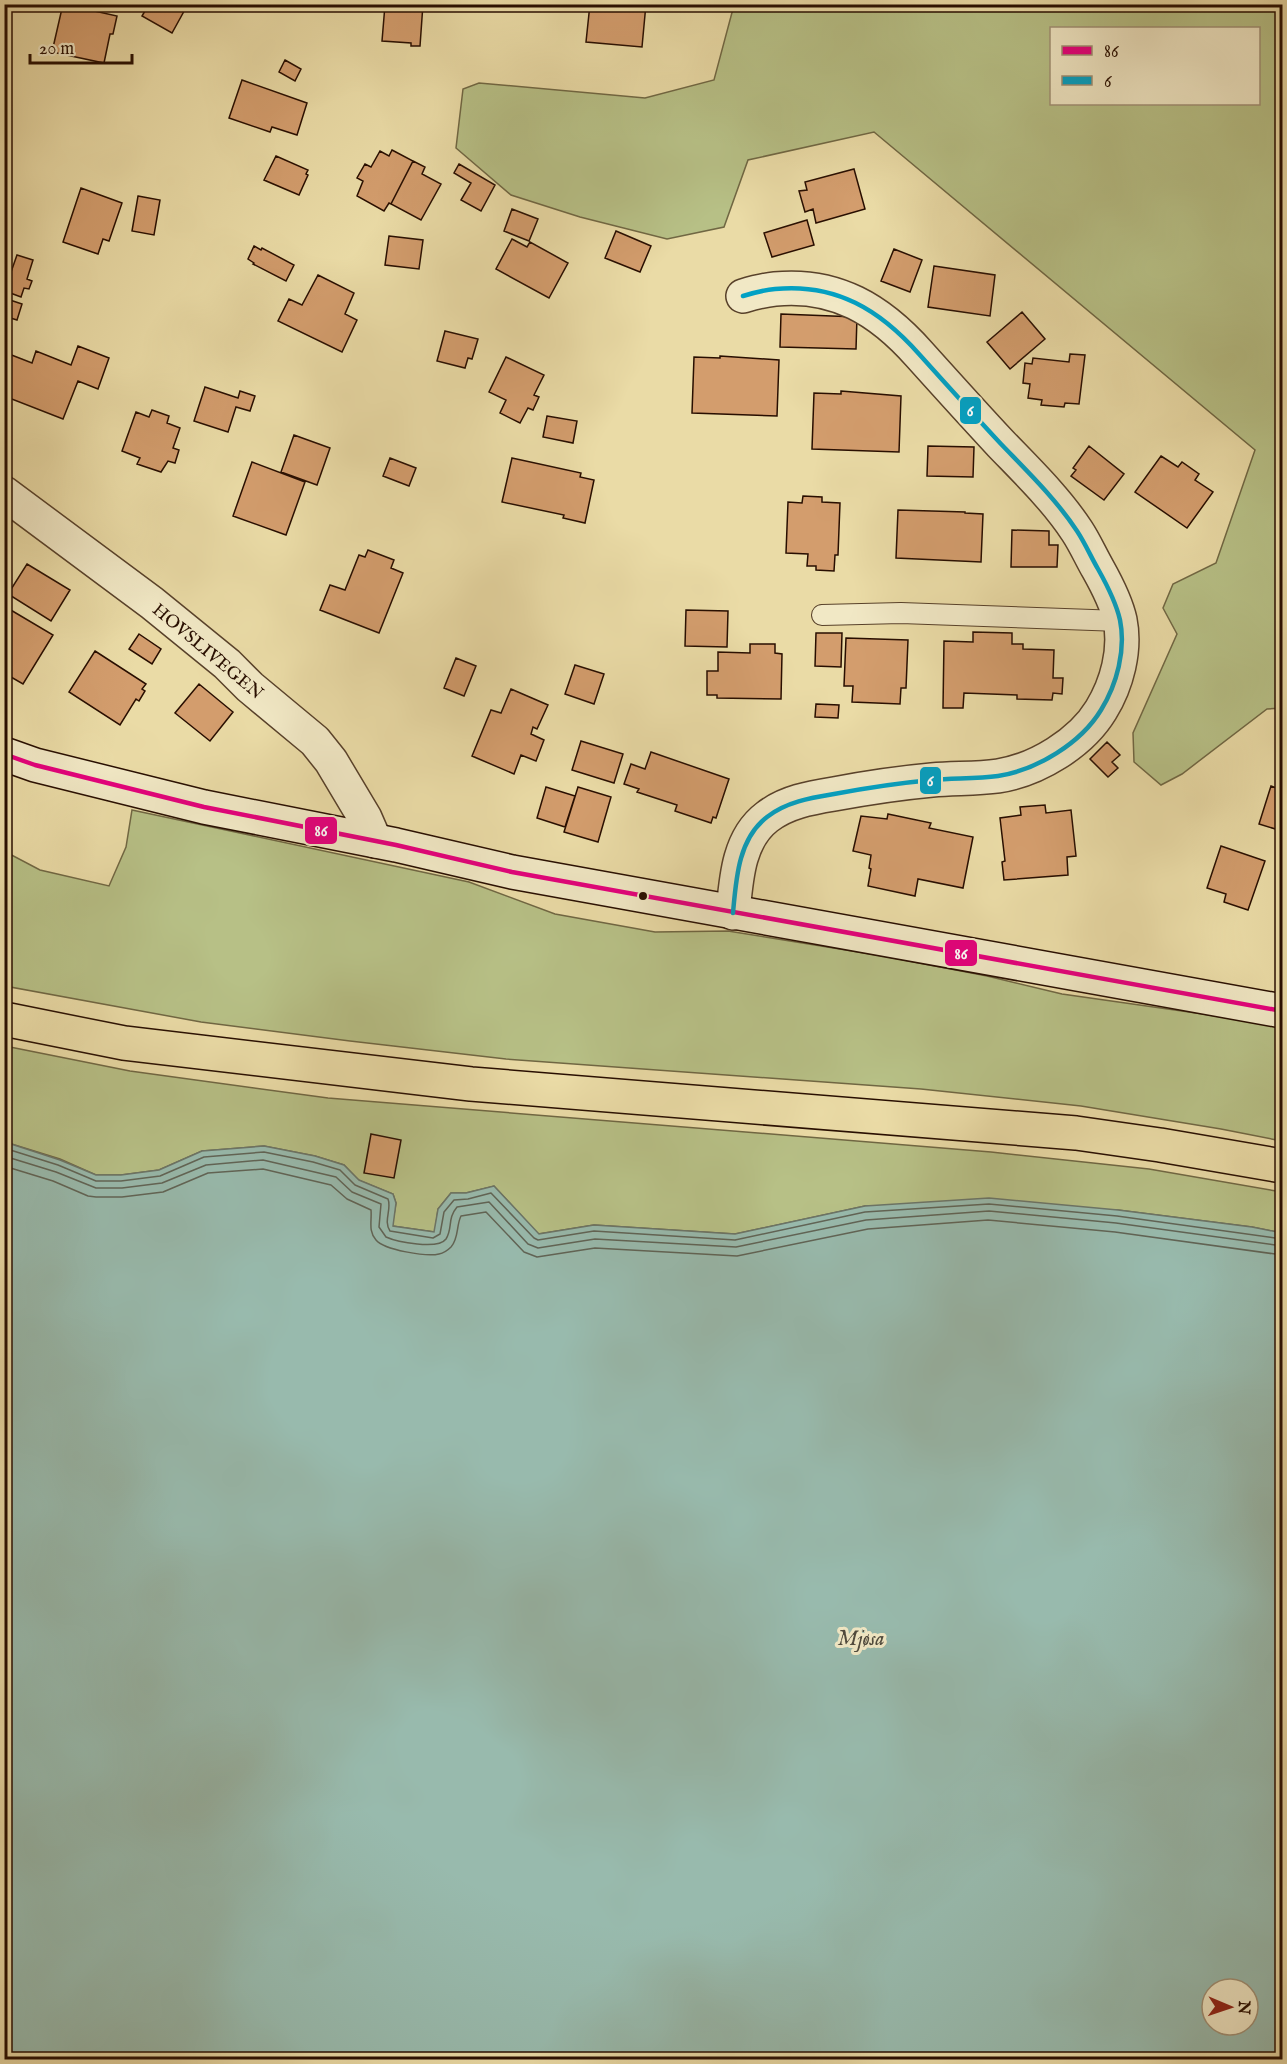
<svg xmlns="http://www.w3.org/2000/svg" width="1287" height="2064" viewBox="0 0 1287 2064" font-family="'IM FELL English',serif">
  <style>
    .green { fill: #b7c086; stroke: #706743; stroke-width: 1.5; fill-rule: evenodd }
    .water { fill: #98baad; stroke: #6b7568; stroke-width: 1.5; fill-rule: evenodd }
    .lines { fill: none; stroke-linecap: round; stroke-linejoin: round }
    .shore { stroke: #606456; stroke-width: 1.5 }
    .building { fill: #d39d6d; stroke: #280e00; stroke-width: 1.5 }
    .lane-casing { stroke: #58412a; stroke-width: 22 }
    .street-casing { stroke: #58412a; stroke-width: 36 }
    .secondary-casing { stroke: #280e00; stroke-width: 36 }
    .highway-casing { stroke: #280e00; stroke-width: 36 }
    .lane { stroke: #f1e8c5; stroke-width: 20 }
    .street { stroke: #f1e8c5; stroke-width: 33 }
    .secondary { stroke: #f1e8c5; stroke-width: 33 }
    .highway { stroke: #eadba6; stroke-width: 33 }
    .bus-1-casing { stroke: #f1e8c5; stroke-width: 9 }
    .bus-2-casing { stroke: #f1e8c5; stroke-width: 9 }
    .bus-1 { stroke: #e5007d; stroke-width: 4.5 }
    .bus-2 { stroke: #02a1c4; stroke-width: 4.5 }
    .bus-dot { fill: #280e00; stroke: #f1e8c5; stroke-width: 2 }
    .labels { text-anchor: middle; stroke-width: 6; stroke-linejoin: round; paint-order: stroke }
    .street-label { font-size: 18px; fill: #280e00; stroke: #f1e8c5 }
    .water-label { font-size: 20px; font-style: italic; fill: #4f4a3d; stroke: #f1e8c5 }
    .line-badge { stroke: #f1e8c5; stroke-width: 2 }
    .badge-label { font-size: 16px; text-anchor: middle; font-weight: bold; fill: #fff }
  </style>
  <rect width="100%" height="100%" fill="#eadba6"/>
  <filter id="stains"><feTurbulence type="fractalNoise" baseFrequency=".00333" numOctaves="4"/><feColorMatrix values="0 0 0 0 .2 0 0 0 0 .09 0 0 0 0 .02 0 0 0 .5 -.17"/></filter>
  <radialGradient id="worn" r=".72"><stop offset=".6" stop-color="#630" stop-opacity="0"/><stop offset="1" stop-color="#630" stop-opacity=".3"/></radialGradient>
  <!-- green -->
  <path class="green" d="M734,5H1282V708L1267,709L1182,774L1161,785L1134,762L1133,733L1177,634L1163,608L1173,584L1216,563L1255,450L874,132L748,160L724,227L667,239L580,217L511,195L456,148L463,89L479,83L645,98L714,80ZM1052,28H1258V104H1052Z
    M132,810L469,882L555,914L655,932L728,931L883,956L987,976L1062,994L1203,1014L1282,1027V1141L1221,1129L1081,1106L921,1089L506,1059L350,1041L201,1022L5,986L4,851L40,870L109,886L126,847Z
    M5,1046L130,1071L328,1098L991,1152L1149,1169L1282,1192V1233L1252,1227L1118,1210L865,1206L735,1234L594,1225L538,1234L494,1186L466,1193H451L438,1209L435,1232L392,1226L396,1203L393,1194L358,1180L344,1165L315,1156L264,1146L202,1151L159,1170L121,1175H96L60,1159L5,1142Z"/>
  <!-- water -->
  <path class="water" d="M5,1142L60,1160L96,1175H121L159,1170L202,1151L264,1146L315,1156L344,1165L359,1180L393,1194L396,1203L393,1226L434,1232L438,1209L451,1193H466L494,1186L539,1234L594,1225L735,1234L865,1206L989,1198L1118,1210L1252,1227L1282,1233V2059H5ZM1212,1989H1248V2025H1212Z"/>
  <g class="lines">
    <!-- shore -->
    <path class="shore" d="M4,1148L58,1165L96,1181H121L160,1176L204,1157L264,1152L313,1162L340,1170L355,1185L388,1199C392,1209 383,1221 390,1231L433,1238L440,1234L444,1212L454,1200L468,1199L491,1193L534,1238L538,1240L594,1231L735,1240L865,1212L989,1204L1117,1216L1282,1239
      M4,1156L56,1172L96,1188H122L162,1183L206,1165L263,1160L336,1177L352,1192L381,1204L379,1227L386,1237C397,1242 438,1250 446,1239C453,1228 447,1219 457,1207L489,1202L528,1244L538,1248L595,1239L736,1247L866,1220L989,1211L1116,1223L1282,1246
      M4,1166L53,1181L88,1196L96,1197H122L163,1192L208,1173L263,1169L331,1185L347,1199L371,1210C372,1221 368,1231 376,1240C384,1250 427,1257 439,1254C444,1253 448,1250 451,1247C459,1238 456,1226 461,1216L486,1212L524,1252L537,1257L595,1248L737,1256L868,1229L988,1220L1115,1232L1282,1255"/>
  </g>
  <!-- building -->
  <path class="building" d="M63,4L117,16L113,34H110L104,63L52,52Z
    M149,4H188L172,33L142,16Z
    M379,4H423L420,46H411V43L382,41L385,5Z
    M590,4H646L642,47L586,42Z
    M285,60L301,69L295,81L279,72Z
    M242,80L307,103L297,135L272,127L270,132L229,118Z
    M392,150L413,161L391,204L389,203L384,211L357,196L363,181L357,178L365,164L371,167L380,151L389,156Z
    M276,156L308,170L306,174L308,175L299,195L264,180Z
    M413,161L425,167L422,174L441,184L421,220L391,204Z
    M459,164L495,185L481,211L461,200L471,183L454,173Z
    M854,169L865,209L816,223L813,209L805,212L799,191L807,190L805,182Z
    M81,188L122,203L109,241L103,239L98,254L63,242Z
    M138,196L160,200L154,235L132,231Z
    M512,209L538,219L529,241L504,231Z
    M807,220L814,245L772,257L764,233Z
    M616,231L651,246L640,272L605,258Z
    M389,236L423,240L419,269L385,265Z
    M512,239L527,247L530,242L568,263L549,298L496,269Z
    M254,246L261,250L262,248L294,265L286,281L253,264L254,263L248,259Z
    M894,249L922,260L910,292L881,281Z
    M17,255L33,260L27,279L32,281L29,289L24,288L21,297L5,291L7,286L4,285V270L11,272Z
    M934,266L995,275L990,316L928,307Z
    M318,275L354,293L345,314L357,320L342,352L278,321L289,299L302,305Z
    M4,298L22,304L17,320L4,316Z
    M1022,312L1045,339L1010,369L987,342Z
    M781,314L857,317L856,349L780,347Z
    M445,331L478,339L472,359L468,358L465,368L437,361Z
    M78,346L109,358L98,389L78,381L63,419L4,396V365L9,354L32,363L36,351L71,365Z
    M1070,354L1085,355L1079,404L1065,403L1064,407L1041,405L1042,400L1028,398L1030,384L1023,383L1025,363L1032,364L1033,358L1069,362Z
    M720,356L779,360L777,416L692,413L694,357L720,358Z
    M506,357L544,375L534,395L539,397L533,410L528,408L520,423L500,413L506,400L489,392Z
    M205,387L238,398L240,391L255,396L250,411L236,407L228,432L194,421Z
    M841,391L901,396L899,452L812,449L814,393L841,394Z
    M152,410L169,416L167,423L180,428L173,448L179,450L175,463L168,461L161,472L137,464L140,458L122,451L136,412L149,417Z
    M547,416L577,421L573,443L543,437Z
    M294,435L330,448L317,485L281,472Z
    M928,446L974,447L973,477L927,476Z
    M1089,446L1124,474L1104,500L1071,476L1076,470L1073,468Z
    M1161,456L1178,467L1182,462L1199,474L1195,480L1213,492L1187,528L1135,492Z
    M390,458L416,468L409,486L383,476Z
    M512,458L581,473L580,477L594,480L585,523L563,518L564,515L502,502Z
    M252,462L305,482L286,535L233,516Z
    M803,496L822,497V502L840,503L838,555H835L834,571L816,570V566H807L808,554L786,553L788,502L802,503Z
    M898,510L965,512V513L983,514L981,562L896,558Z
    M1012,530L1049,531V545H1058L1057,567H1011Z
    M368,550L394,560L391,568L403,573L379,633L320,610L330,585L345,590L359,555L365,557Z
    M27,564L70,590L51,621L8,594Z
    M4,606L53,635L23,684L4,673Z
    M686,610L728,611L727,647L685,646Z
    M973,632L1012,633V644H1023V649L1054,650L1053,678H1063L1062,694L1053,693L1052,700L1017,699V695L964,693L963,708H943L944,641L973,642Z
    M816,633H842L841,667L815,666Z
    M139,634L161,649L152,664L129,649Z
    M846,638L908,640L906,688H901L900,704L852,702L853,686H844Z
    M750,644H775V653L782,654L781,699L717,698V695H707V671H718V652L750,653Z
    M95,651L146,684L142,689L145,691L139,701L136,699L120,725L69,692Z
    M456,658L476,666L464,696L444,688Z
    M575,665L604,674L594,704L565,694Z
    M199,684L233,712L210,741L175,713Z
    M511,689L548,705L537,729L533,727L531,734L544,740L536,761L521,755L514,774L472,756L491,710L501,713Z
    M816,704L839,705L838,718L815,717Z
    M581,741L623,754L614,783L572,770Z
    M1107,742L1120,755L1112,762L1118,768L1108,777L1090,759Z
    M651,752L729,779L716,818L713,817L711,823L675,811L677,805L637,792L639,789L624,784L631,764L645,769Z
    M1271,786L1282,790V831L1259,824Z
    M546,787L575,796L565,827L537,818Z
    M578,787L611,797L598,842L564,832Z
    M1045,805L1046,813L1071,810L1076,856L1067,857L1068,875L1004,880L1002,862L1005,861L1000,818L1021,815L1020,807Z
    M888,814L931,823L929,828L973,837L963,888L918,879L915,896L868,886L871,869L869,868L871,855L853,851L861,816L887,819Z
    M1221,846L1265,861L1248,910L1224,902L1226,894L1207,888Z
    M371,1134L401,1140L394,1178L364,1173Z"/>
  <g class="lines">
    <defs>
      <path id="lane" d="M822,615L901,613L1120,621"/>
      <path id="street" d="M4,493L152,603L227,664L250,687L315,741L331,761L365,818L375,841
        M733,913C736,880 738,839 767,817C786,802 810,798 834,794C866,788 899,783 932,780C954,778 976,779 998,776C1037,770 1081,743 1101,710C1117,684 1126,650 1120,620C1116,602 1107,585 1098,569C1091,557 1085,543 1077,531C1056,499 1027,471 1001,444C973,414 946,384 919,354C880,310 836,283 775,289C764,290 753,293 743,296"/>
      <path id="secondary" d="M4,754L35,765L204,807L396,845L512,872L1282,1011"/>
      <path id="highway" d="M4,1019L124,1043L471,1084L1076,1133L1160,1145L1282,1166"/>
    </defs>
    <!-- lane casing -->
    <use href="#lane" class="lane-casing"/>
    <!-- street casing -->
    <use href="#street" class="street-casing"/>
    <!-- secondary casing -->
    <use href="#secondary" class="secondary-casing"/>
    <!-- highway casing -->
    <use href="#highway" class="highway-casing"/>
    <!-- lane -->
    <use href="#lane" class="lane"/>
    <!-- street -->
    <use href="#street" class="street"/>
    <!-- secondary -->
    <use href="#secondary" class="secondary"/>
    <!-- highway -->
    <use href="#highway" class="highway"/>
    <defs>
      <path id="bus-1" d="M4,754L35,765L204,807L396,845L512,872L1282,1011"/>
      <path id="bus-2" d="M733,913C736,880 738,839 767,817C786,802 810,798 834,794C866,788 899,783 932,780C954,778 976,779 998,776C1037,770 1081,743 1101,710C1117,684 1126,650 1120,620C1116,602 1107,585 1098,569C1091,557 1085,543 1077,531C1056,499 1027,471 1001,444C973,414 946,384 919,354C880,310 836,283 775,289C764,290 753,293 743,296"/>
    </defs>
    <!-- bus-1 casing -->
    <use href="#bus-1" class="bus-1-casing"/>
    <!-- bus-2 casing -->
    <use href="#bus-2" class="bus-2-casing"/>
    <!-- bus-1 -->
    <use href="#bus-1" class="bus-1"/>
    <!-- bus-2 -->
    <use href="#bus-2" class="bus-2"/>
  </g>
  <!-- markers -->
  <circle class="bus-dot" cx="643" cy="896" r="5"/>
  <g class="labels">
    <!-- street labels -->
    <g class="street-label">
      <text transform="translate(208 651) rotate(40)" y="6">HOVSLIVEGEN</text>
    </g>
    <!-- water labels -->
    <g class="water-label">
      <text x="861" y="1645">Mjøsa</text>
    </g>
  </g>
  <g class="line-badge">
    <rect x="959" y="396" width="23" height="29" rx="6" fill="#02a1c4"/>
    <rect x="919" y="766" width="23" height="29" rx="6" fill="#02a1c4"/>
    <rect x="304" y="816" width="34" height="29" rx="6" fill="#e5007d"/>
    <rect x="944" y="939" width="34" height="28" rx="6" fill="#e5007d"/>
  </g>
  <g class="badge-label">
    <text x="970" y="416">6</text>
    <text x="930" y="786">6</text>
    <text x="321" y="836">86</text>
    <text x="961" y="959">86</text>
  </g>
  <!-- margin -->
  <rect width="1287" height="2064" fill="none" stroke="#eadba6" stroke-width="24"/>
  <rect x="6" y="6" width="1275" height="2052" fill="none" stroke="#280e00" stroke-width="3"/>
  <rect x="12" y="12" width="1263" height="2040" fill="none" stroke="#280e00" stroke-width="1.5"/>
  <!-- legend -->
  <rect x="1050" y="27" width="210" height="78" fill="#f1e8c5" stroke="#a19176" stroke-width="1.5"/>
  <rect x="1062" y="46" width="30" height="9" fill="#e5007d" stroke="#a19176" stroke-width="1.5"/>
  <text x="1104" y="57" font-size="18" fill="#280e00">86</text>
  <rect x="1062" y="76" width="30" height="9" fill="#02a1c4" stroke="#a19176" stroke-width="1.5"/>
  <text x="1104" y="87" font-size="18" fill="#280e00">6</text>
  <!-- north arrow -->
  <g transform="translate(1230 2007) rotate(92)"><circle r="28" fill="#f1e8c5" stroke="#a19176" stroke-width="1.5"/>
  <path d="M0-4.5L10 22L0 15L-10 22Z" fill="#8f2418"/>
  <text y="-9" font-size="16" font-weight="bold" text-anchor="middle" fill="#280e00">N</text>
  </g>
  <!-- scale -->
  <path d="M30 54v9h102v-9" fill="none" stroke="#280e00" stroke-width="3"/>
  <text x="39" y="54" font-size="18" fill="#280e00" stroke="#f1e8c5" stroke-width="4.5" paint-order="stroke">20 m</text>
  <rect width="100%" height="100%" filter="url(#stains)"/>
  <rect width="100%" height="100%" fill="url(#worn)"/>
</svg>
